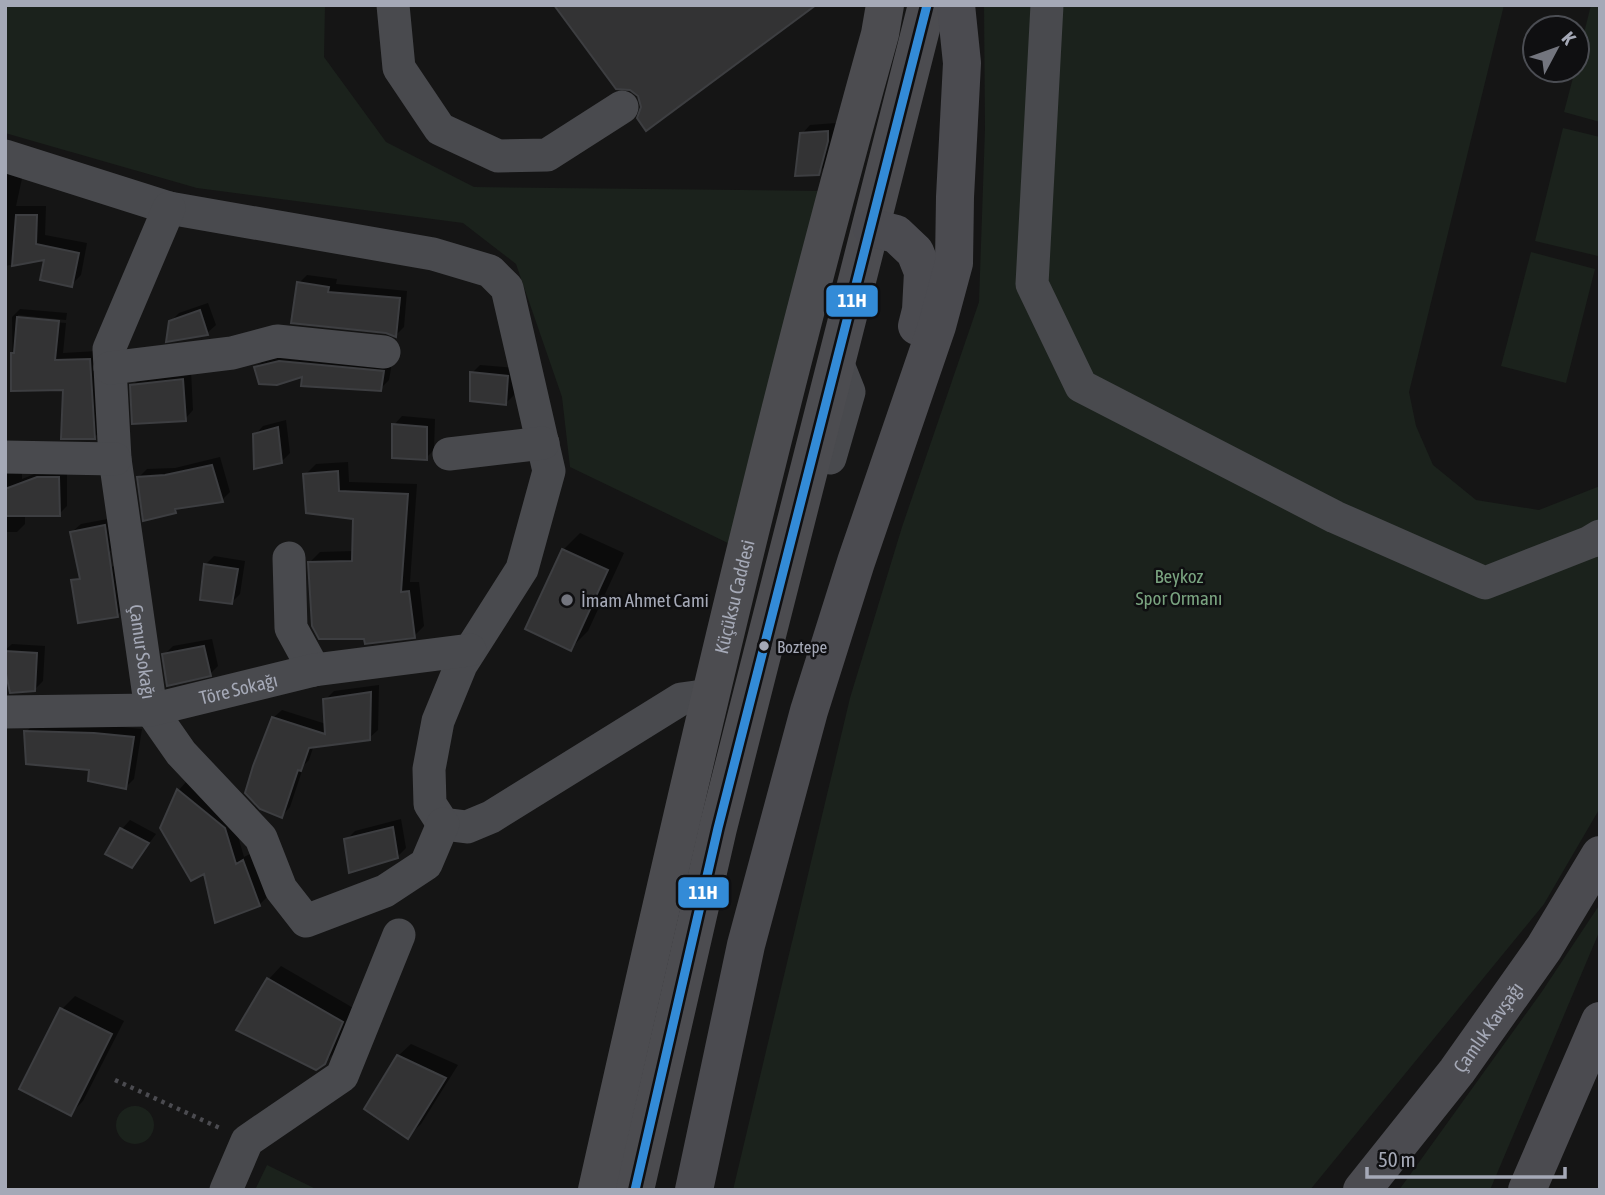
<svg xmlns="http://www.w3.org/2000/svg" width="1605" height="1195" viewBox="0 0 1605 1195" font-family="'Asap Condensed',sans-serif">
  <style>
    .green { fill: #1b221c }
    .shadow { fill: #0007 }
    .building { fill: #333334; stroke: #3d3e41; stroke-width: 2 }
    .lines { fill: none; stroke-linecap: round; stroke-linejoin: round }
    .path { stroke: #4b4b50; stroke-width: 4.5; stroke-dasharray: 3.5 5; stroke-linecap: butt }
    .minor { stroke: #494a4e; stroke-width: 33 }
    .major { stroke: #4c4c50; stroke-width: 38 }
    .highway { stroke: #4b4b50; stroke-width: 38 }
    .bus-1-casing { stroke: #0f0f11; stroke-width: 14 }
    .bus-1 { stroke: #338bd7; stroke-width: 9 }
    .poi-dot { fill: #73757e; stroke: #0f0f11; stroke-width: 2.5 }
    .bus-dot { fill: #a5a9b7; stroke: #0f0f11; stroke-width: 2.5 }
    .labels { text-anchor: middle; stroke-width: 5; stroke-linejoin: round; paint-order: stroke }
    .bus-label { font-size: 17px; fill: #a5a9b7; stroke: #0f0f11; text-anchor: start }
    .park-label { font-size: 19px; fill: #7aa480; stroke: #0f0f11 }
    .street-label { font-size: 19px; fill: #a5a9b7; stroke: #0f0f11 }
    .poi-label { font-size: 19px; fill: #a5a9b7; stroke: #0f0f11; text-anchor: start }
    .line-badge { stroke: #0f0f11; stroke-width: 2.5 }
    .badge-label { font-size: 19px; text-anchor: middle; font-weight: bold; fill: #fff }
  </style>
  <rect width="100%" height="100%" fill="#151515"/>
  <!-- green -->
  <path class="green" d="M5,5H325L324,57L386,142L474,187L820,191L730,544L570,467L562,397L516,264L463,223L197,188L5,133Z
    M984,5H1504L1409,392L1416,426L1433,465L1476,500L1539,510L1600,486V808L1544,904L1310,1190H733L850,698L902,527L979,302L985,129Z
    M1591,5H1600V122L1564,112L1575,70H1577V61Z
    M1563,128L1600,137L1598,256L1535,241Z
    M1531,252L1595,269L1566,383L1501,366Z
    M1600,904V930L1490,1190H1399L1543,990Z
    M116 1125a19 19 0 1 1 38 0a19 19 0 1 1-38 0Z
    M267,1165L318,1190H255Z"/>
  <!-- shadow -->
  <path class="shadow" d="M836,123L827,165L818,173L802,134L810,125Z
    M5,170L23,174L16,206H46L45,235L87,243L81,275L71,285L47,258L5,266Z
    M307,275L337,279L336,284L407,291L404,327L396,335L299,283Z
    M208,303L216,325L207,333L170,322L179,313Z
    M20,309L67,313L66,320L18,315V319L66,323L63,353L98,351L102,429L94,438L91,385L13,384L12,317Z
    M288,353L392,363L389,380L380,389L256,367L265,359Z
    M480,365L515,368L514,395L506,403L472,373Z
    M191,371L193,410L185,419L132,386L141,377Z
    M402,416L435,419L434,450L426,458L394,425Z
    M286,420L290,453L281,462L255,435L263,426Z
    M220,457L230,492L222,500L180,507L175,512L139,477L147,469L175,468Z
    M348,462L349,482L417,484L410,582H419L424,626L414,636L310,562L320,552L354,551L355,517L305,475L316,464Z
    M5,465L22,469V479L47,469H67V506L59,514L25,515V524L17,532H5Z
    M113,518L117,545L108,553L72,532L81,524Z
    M580,533L624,553L588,631L571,648L563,550Z
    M214,556L245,561L240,594L231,603L206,564Z
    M120,564L126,607L117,615L82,577Z
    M212,639L218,666L210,674L164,655L173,646Z
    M12,644L45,646L43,681L34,690L5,660V650Z
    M379,685L378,730L369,738L314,745L309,760L304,765L290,807L282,816L273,718L282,710L326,724L325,700L334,691Z
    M35,723L103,725L142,729L134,779L126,787L91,769L26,732Z
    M186,782L233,819L244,857L252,853L268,896L259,905L178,791Z
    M401,819L406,848L397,857L346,840L355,831Z
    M130,820L156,834L132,866L108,853L122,829Z
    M281,966L355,1009L338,1049L324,1063L269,979Z
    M75,996L124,1021L83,1101L71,1113L62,1009Z
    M411,1044L458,1065L421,1124L408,1136L398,1056Z"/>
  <!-- building -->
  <path class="building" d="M554,5H816L646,131L637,118L641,107L638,96L630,90L616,89Z
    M828,131V141L819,175L795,176L800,133Z
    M16,215H37L36,244L79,253L72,287L40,280L44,260L12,266Z
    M297,282L329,287L328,292L400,298L396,337L386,333L291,323Z
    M200,310L208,335L166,342L169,321Z
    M17,317L59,321L55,360L90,359L95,439H61L63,390L11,391V353H14Z
    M279,361L384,371L381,391L301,386L302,377L277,385L259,384L254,367Z
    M470,372L508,376L506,405L470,401Z
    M183,379L186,421L132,424L130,385Z
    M392,424L427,427V460L392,458Z
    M278,427L282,463L254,469L253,434Z
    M212,465L223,502L175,509L176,513L143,521L137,477L165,475Z
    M338,471L339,491L408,494L401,592L409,591L415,638L365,644L364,639H319L312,626L308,562L352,561L353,519L306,513L303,474Z
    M37,477H59L60,516H5V489Z
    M105,525L118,617L78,623L71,580L80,579L70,532Z
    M562,549L608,570L571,651L525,629Z
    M204,564L238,569L232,604L200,600Z
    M204,646L211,676L167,686L162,654Z
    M5,651L37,653L35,691L10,693L5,669Z
    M371,692L370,740L309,748L301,771L298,770L282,818L260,809L245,793L253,766L272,717L325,734L323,699Z
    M24,731L94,733L134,737L126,789L88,781L89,770L26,764Z
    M177,789L225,828L236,864L243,860L260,906L215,923L204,874L191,881L160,828Z
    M393,827L398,858L349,873L344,839Z
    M120,828L149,843L132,868L105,854Z
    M267,978L343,1022L325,1064L316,1070L236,1030Z
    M60,1008L112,1034L71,1116L19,1089Z
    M397,1055L446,1078L408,1139L364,1109Z"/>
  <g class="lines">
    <!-- path -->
    <path class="path" d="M115,1080L222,1129"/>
    <!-- minor -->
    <g class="minor">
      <path d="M393,5L399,68L440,129L498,156L547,155L622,107"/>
      <path d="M1047,5L1032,284L1081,386L1335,517L1485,583L1590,542L1600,536"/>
      <path d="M5,156L169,208L433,254L490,271L507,288L549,471L522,569L461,665L438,721L429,769L430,804L443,824L467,827L491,817L681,699L710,695"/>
      <path id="s1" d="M169,208L109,349L115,459L151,710L181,753L261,838L281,889L306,921L385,891L426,864L443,824"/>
      <path d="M110,368L232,353L277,341L384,352"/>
      <path d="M449,454L543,443"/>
      <path d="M5,457L115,459"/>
      <path d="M830,458L849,392L837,362"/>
      <path d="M289,558L291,628L314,670"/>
      <path id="s2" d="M5,712L151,710L314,670L470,650"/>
      <path d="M226,1190L247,1141L342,1076L399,935"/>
    </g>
    <!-- major -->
    <g class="major">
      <path id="s3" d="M597,1190C684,803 773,416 880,34L885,5"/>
      <path d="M635,1190L718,828L927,5"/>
    </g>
    <!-- highway -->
    <g class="highway">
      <path d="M872,228L896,234L915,252L923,272L921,310L917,326"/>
      <path d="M694,1190L746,945L809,711L856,562L937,326L954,263L955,197L962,63L956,5"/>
      <path id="s4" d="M1362,1190L1457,1071L1544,948L1600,855"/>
      <path d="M1527,1190L1600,1021"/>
    </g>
    <defs>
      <path id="bus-1" d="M635,1190L718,828L927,5"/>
    </defs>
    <!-- bus-1 casing -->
    <use href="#bus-1" class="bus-1-casing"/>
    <!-- bus-1 -->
    <use href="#bus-1" class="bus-1"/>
  </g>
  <!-- markers -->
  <circle class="poi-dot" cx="567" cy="600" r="7"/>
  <circle class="bus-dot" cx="764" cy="646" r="6"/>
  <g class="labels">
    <!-- bus labels -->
    <g class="bus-label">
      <text x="777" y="653">Boztepe</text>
    </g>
    <!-- park labels -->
    <g class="park-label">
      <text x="1179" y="583">Beykoz<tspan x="1179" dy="22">Spor Ormanı</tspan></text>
    </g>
    <!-- street labels -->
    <g class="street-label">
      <text dy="7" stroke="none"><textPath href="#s3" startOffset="609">Küçüksu Caddesi</textPath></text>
      <text dy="7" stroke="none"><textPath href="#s1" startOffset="458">Çamur Sokağı</textPath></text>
      <text dy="7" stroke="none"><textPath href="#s2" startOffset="236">Töre Sokağı</textPath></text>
      <text dy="7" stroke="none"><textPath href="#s4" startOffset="206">Çamlık Kavşağı</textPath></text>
    </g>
    <!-- poi labels -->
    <g class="poi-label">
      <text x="581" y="607">İmam Ahmet Cami</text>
    </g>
  </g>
  <g class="line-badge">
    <rect x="825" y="284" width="54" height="34" rx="7" fill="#338bd7"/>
    <rect x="677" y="876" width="53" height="33" rx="7" fill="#338bd7"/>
  </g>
  <g class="badge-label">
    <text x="852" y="307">11H</text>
    <text x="703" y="899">11H</text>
  </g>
  <!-- border -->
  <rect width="1605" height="1195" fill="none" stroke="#a5a9b7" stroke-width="14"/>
  <!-- north arrow -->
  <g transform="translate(1556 49) rotate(49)"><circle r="33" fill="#0f0f11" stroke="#4b4d53" stroke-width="2"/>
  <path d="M0-5L12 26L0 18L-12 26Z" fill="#73757e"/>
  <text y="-10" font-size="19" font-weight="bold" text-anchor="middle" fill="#a5a9b7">K</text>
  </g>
  <!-- scale -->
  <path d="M1367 1167v10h198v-10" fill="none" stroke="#a5a9b7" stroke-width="3.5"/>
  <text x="1378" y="1167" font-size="21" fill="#a5a9b7" stroke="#0f0f11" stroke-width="5" paint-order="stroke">50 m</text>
</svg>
